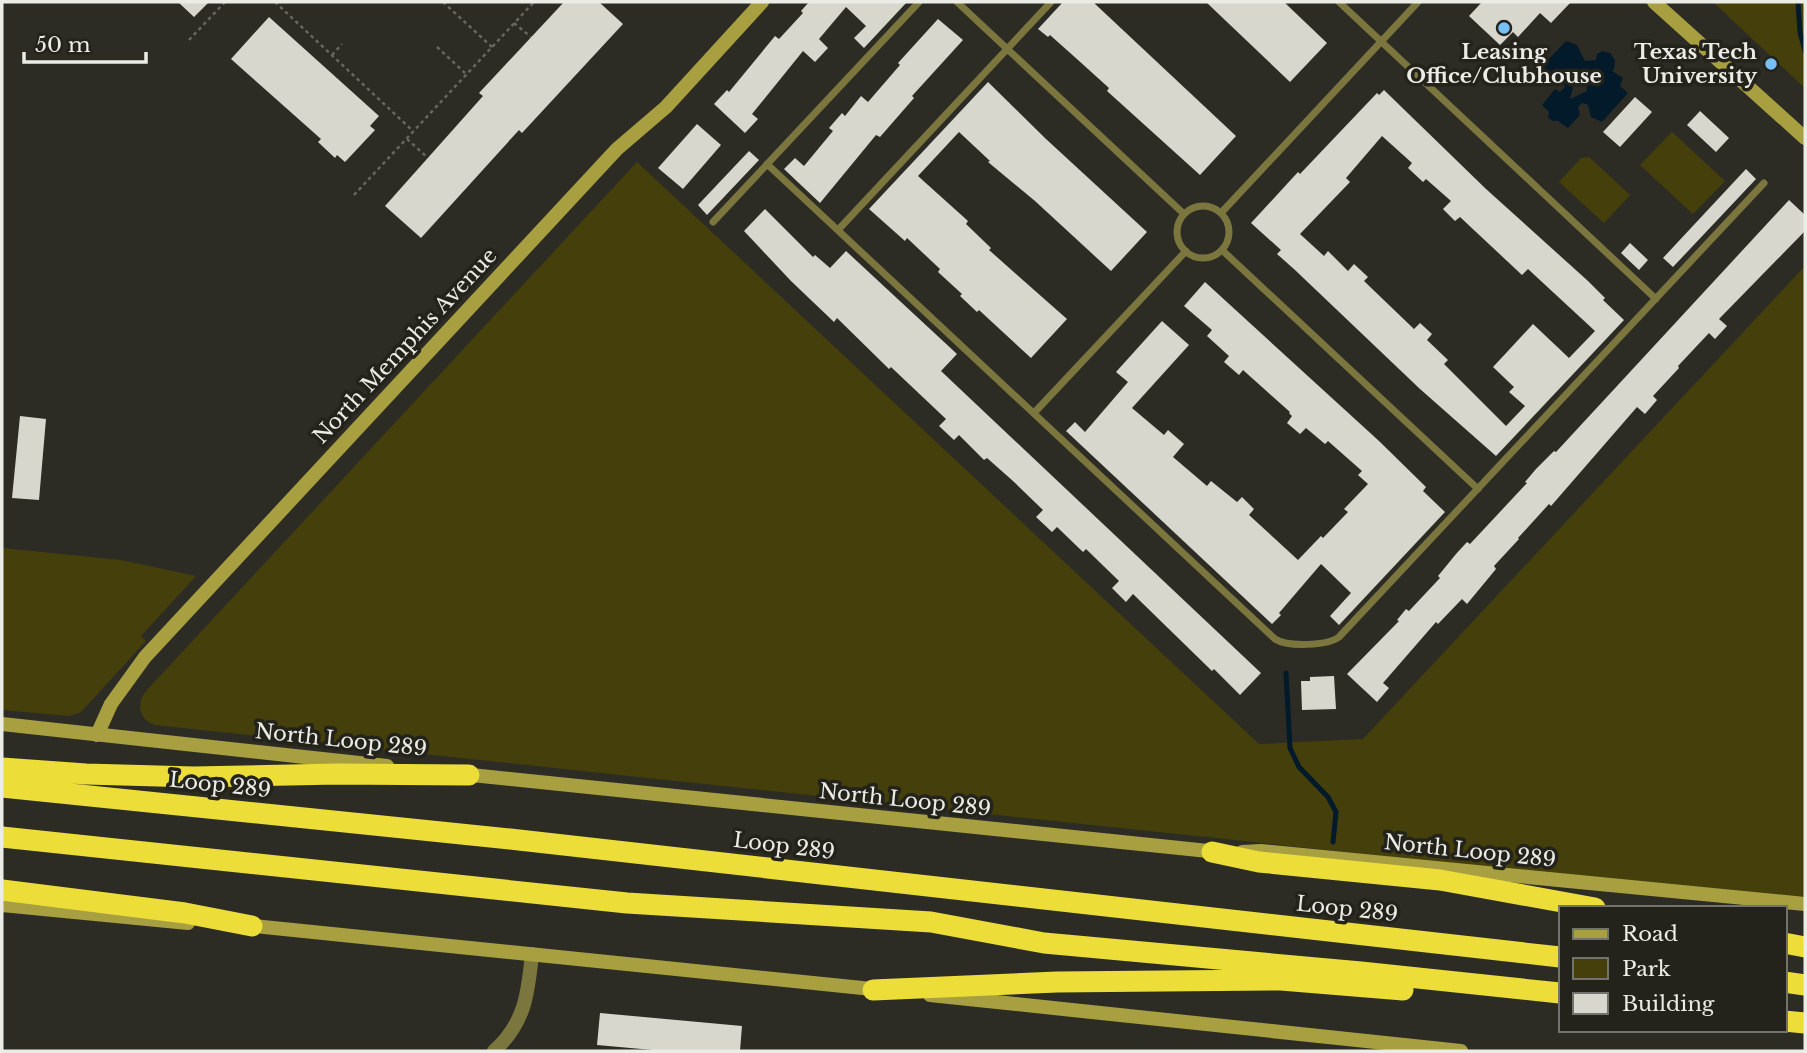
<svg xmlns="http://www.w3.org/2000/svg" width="1807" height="1053" viewBox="0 0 1807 1053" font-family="'Libre Baskerville',serif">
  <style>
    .green { fill: #45400b }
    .water { fill: #031a2b; fill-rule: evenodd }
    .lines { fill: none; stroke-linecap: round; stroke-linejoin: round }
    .stream { stroke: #031a2b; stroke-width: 5 }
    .building { fill: #d8d7ce; fill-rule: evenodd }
    .path { stroke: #676761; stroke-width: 2.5; stroke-dasharray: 3.5 3.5; stroke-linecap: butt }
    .lane { stroke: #7b763e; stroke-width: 7 }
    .street { stroke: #7b763e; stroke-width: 14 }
    .secondary { stroke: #a89f40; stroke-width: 14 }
    .highway { stroke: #ecdd39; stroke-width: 21 }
    .poi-dot { fill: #77c0f7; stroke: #23221b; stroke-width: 2.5 }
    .labels { text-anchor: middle; stroke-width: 7; stroke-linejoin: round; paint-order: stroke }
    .poi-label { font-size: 21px; font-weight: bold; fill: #ecece7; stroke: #23221b }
    .street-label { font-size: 21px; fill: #ecece7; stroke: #23221b }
  </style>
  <rect width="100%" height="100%" fill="#2c2c25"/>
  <!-- green -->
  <path class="green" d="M1713,2H1805V88Z
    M1672,132L1725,181L1693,214L1640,165Z
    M1589,157L1630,195L1604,223L1559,182L1581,158Z
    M637,162L1259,744L1363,739L1805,266V897C1608,886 1412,858 1216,838C862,801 508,763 155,725C138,719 136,702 147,690Z
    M2,548L121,560L196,576L141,636L146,641L81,712L69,716L2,710Z"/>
  <!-- water -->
  <path class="water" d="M1566,41L1577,45L1585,61L1596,60L1597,54L1602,51L1610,53L1615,60L1614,69L1612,71L1623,78L1620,86L1628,93L1602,122L1591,117L1588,105L1582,103L1578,107L1580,115L1568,128L1558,121H1553L1548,118L1549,112L1542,105L1555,89L1560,92L1565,87L1563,84L1547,78L1542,66ZM1581,80L1586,82L1587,91L1570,99L1574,84Z"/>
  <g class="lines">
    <!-- stream -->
    <path class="stream" d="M1798,2L1800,32L1805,51
      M1286,673L1290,748L1299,767L1328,797L1336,812L1333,842"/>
  </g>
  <!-- building -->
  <path class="building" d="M178,2H209L194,17Z
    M564,2H599L623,24L522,133L519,130L421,238L385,206L483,96L479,93Z
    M809,2H907L864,48L854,38L866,26L846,7L819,39L828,48L815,62L803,51L752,114L758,119L745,133L714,104L727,90L729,92L775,36L779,39L803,13L801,11Z
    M1063,2H1093L1236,136L1200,175L1107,91L1109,88L1078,60L1050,35L1048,37L1038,29Z
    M1206,2H1284L1327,43L1290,82Z
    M1482,2H1571L1551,23L1540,13L1518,37L1513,32L1500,45L1469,16Z
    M269,17L379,116L370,126L375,130L345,162L337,155L335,158L318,142L321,139L231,59Z
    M938,19L963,40L912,96L914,98L880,137L876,135L820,203L784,169L795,158L804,166L833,131L829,128L842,113L845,116L861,96L868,102L900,65L898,63Z
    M988,82L1046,139L1147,232L1111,271L1035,201L988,162L990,161L959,132L918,176L968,221L966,224L991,248L989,250L1067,319L1031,358L979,310L977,312L960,296L962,294L938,272L940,269L907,238L905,241L869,209Z
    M1384,90L1486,189L1588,281L1605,298L1603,300L1624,320L1496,456L1420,389L1295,270L1277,254L1281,250L1251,223L1298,172L1300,174L1377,93L1379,95ZM1382,136L1412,163L1408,168L1423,182L1426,179L1451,201L1443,209L1455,221L1460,217L1522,275L1528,269L1595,331L1569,358L1533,324L1507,352L1493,367L1514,387L1509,392L1525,406L1506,426L1444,364L1448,360L1427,340L1432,334L1420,323L1414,329L1364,281L1368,277L1354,264L1348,271L1328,251L1324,256L1300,234L1350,182L1346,178Z
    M1635,97L1652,112L1620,147L1603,132Z
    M1700,111L1729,138L1716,152L1687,125Z
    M697,124L721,145L683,189L658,168Z
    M749,151L759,160L707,215L698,205Z
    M1746,169L1756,179L1673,267L1663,258Z
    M1789,200L1805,215V231L1719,319L1727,326L1715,339L1709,333L1678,366L1679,368L1653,396L1657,400L1645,414L1637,407L1558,498L1551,506L1549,504L1518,538L1519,539L1494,566L1496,569L1467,604L1462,599L1438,624L1436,622L1383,683L1389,688L1377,702L1347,674L1399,621L1397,620L1406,609L1409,611L1440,578L1438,576L1456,554L1467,542L1470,544L1527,483L1525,482L1536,469L1554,451L1556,452Z
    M765,209L813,257L815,255L830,268L846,251L957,354L941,371L1261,673L1240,695L1214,669L1212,671L1133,594L1126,602L1112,588L1119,581L1086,549L1083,552L1057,527L1052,532L1036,517L1043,510L1013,481L987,458L984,460L959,435L954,440L939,426L946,419L891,367L889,369L837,318L834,322L791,281L744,231Z
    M1630,243L1648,260L1639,270L1621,253Z
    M1205,282L1379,441L1426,487L1423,491L1445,512L1339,625L1330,616L1351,593L1321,564L1279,613L1281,615L1272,624L1066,431L1075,422L1085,432L1128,382L1116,372L1162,321L1189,345L1132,408L1164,435L1168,430L1184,444L1173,457L1207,486L1211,481L1237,502L1242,497L1254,509L1249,515L1298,560L1321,536L1323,538L1348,512L1344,509L1368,484L1358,475L1362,471L1328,441L1325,444L1306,428L1300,434L1287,423L1292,416L1289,413L1290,412L1243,370L1239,375L1224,362L1229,356L1207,336L1212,330L1184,306Z
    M20,416L46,419L39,500L12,498Z
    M1334,676L1336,709L1302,710L1301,681H1310V677Z
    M600,1013L742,1026L740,1051H664L597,1045Z"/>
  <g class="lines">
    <!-- path -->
    <path class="path" d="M275,2L413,131
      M443,2L492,47
      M514,23L531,37
      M189,40L225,2
      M437,47L465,73
      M332,55L342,44
      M407,139L428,158
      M354,195L534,2"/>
    <!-- lane -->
    <path class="lane" d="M957,2L1184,214
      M1339,2L1656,299
      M767,164L1275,639C1287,647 1327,646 1339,637L1764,183
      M1177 232a26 26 0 1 1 52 0a26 26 0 1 1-52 0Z
      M1221,213L1418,2
      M713,222L919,2
      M838,230L1051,2
      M1222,250L1478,489
      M1034,413L1186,251"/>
    <!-- street -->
    <path class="street" d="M494,1051C525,1023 528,994 532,954"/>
    <!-- secondary -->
    <path class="secondary" d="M1654,2L1805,138
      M2,724L387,766
      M97,735L111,704L145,657L617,149L666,107L762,2
      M462,774L1218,852
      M1242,852L1261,851L1805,904
      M2,905L188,923
      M244,925L882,990
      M930,995L1461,1051"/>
    <!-- highway -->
    <path class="highway" d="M2,768L86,774L194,777L337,774L469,775
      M2,787L510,839L1560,957
      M2,837L627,903L931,922L1044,943L1361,972L1560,993
      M1212,852L1259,862L1440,880L1595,908
      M2,890L185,913L252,926
      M1784,943L1805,947
      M1784,982L1805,985
      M873,990L1057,982L1281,980L1403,990
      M1784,1021L1805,1023"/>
  </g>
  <!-- markers -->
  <g class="poi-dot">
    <circle cx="1504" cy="28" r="7"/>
    <circle cx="1771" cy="64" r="7"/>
  </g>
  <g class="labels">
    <!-- poi labels -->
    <g class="poi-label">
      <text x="1504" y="59">Leasing<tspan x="1504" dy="24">Office/Clubhouse</tspan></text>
      <text x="1757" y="59" text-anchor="end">Texas Tech<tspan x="1757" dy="24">University</tspan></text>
    </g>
    <!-- street labels -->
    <g class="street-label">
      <text transform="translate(405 346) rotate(-47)" y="7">North Memphis Avenue</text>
      <text transform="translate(341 740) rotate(6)" y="7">North Loop 289</text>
      <text transform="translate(220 785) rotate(6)" y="7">Loop 289</text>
      <text transform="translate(905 800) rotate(6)" y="7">North Loop 289</text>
      <text transform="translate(784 846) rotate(7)" y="7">Loop 289</text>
      <text transform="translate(1470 851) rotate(6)" y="7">North Loop 289</text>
      <text transform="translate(1347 909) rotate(6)" y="7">Loop 289</text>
    </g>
  </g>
  <!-- border -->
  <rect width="1807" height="1053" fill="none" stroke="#ecece7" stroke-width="7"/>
  <!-- legend -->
  <rect x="1559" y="906" width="228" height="126" fill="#23221b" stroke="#73736d" stroke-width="2"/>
  <rect x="1573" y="929" width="35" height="10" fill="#a89f40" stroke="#73736d" stroke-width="2"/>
  <text x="1622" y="941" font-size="21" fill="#ecece7">Road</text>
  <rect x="1573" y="958" width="35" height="21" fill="#45400b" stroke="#73736d" stroke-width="2"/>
  <text x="1622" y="976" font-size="21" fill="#ecece7">Park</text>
  <rect x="1573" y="993" width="35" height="21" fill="#d8d7ce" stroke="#73736d" stroke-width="2"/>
  <text x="1622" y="1011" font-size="21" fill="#ecece7">Building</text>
  <!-- scale -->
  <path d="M24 52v10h122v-10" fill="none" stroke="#ecece7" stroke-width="3.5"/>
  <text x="35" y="52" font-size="21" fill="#ecece7" stroke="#23221b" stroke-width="5" paint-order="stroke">50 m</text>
</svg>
